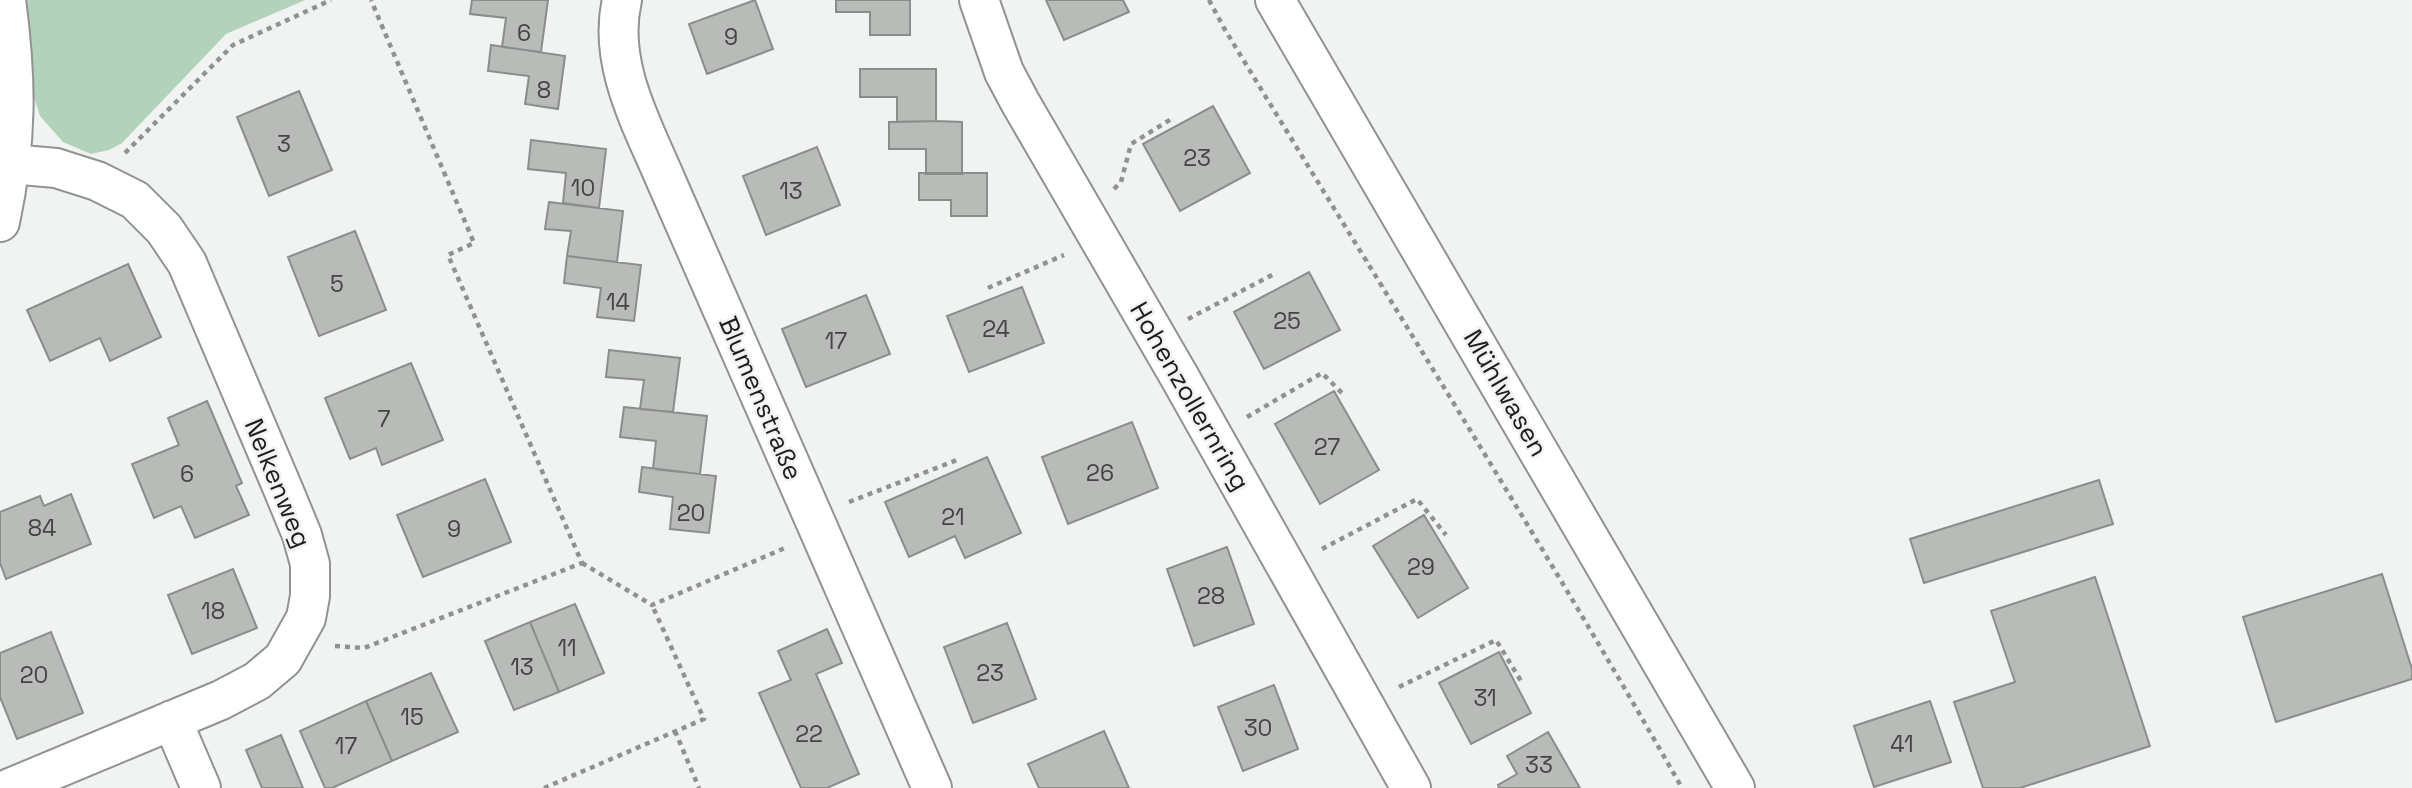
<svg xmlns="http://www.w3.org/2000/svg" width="2412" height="788" viewBox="0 0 2412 788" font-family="'Space Grotesk',sans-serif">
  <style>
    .green { fill: #b2d2bb }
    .building { fill: #b8bbb8; stroke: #8b8d8b; stroke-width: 2 }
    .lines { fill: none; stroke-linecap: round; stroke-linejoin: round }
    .minor-casing { stroke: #909390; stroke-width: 42 }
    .tertiary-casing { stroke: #909390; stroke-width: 42 }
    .path { stroke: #909290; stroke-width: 4.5; stroke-dasharray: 5 5; stroke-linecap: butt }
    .minor { stroke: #fff; stroke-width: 38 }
    .tertiary { stroke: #fff; stroke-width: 38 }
    .labels { text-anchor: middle; stroke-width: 5; stroke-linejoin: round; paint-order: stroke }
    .number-label { font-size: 23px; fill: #434443 }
    .street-label { font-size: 26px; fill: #1c1d1c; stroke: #f0f3f1 }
  </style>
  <rect width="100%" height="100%" fill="#f0f3f1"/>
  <!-- green -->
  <path class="green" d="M24,0H305L226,34L122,143L109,150L91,154L63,142L40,116L30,85L32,47Z"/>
  <!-- building -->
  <path class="building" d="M472,0H548L541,52L502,47L506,18L470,14Z
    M755,0L773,49L707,74L689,24Z
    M836,0H910V35H870V12H836Z
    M1046,0H1123L1129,12L1064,40Z
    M491,45L565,56L558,109L525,104L529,76L488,71Z
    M860,69H936V121L897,122V97H860Z
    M299,91L332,170L269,196L237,117Z
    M1213,106L1250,173L1180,211L1143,144Z
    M936,121L962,122V174H926V149H889V122Z
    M531,140L606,149L599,208L563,203L566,173L528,169Z
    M817,147L840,205L766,235L743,176Z
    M919,173H987V216H951V200H919Z
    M549,202L623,211L617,262L567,256L571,231L545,229Z
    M355,231L386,310L319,336L288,257Z
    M567,256L641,265L634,321L597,317L601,288L564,283Z
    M128,264L161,337L110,361L100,338L50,361L27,310Z
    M1309,272L1340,330L1264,369L1234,312Z
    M1022,287L1044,343L969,372L947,316Z
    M866,295L890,354L806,387L782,329Z
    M609,350L680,358L673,412L640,409L644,380L606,377Z
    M411,363L443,440L382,465L376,448L350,459L325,398Z
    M1334,391L1379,470L1320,504L1275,424Z
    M207,401L242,483L236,486L249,515L195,538L181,506L154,518L132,464L179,445L168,418Z
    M624,407L707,416L700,474L653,469L656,441L620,437Z
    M1132,422L1158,488L1068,524L1042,457Z
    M987,457L1021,533L965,558L955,536L909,557L885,502Z
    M642,467L716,476L709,533L670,529L673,497L639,492Z
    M485,479L511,542L423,577L397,515Z
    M2099,480L2113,524L1924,583L1910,539Z
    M71,494L91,544L6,579L0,563V512L40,496L44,506Z
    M1424,515L1468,588L1418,618L1373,546Z
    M1227,547L1254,624L1194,646L1167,569Z
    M233,569L257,628L192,654L168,595Z
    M2382,574L2412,669V679L2276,722L2243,617Z
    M2095,577L2150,746L2020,788H1983L1954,702L2015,682L1991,611Z
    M575,604L604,673L559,692L530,622Z
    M530,622L559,692L514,710L485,641Z
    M1007,623L1036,699L973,723L944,647Z
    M827,629L842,663L816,674L859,774L827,788H801L759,693L791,680L778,651Z
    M51,632L83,713L17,739L0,697V653Z
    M1499,652L1531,713L1471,744L1439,683Z
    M431,673L458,732L392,761L366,701Z
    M1274,685L1298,749L1243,771L1218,707Z
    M366,701L392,761L332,788H325L300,731Z
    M1930,701L1951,762L1874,787L1854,726Z
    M1104,731L1129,788H1039L1028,764Z
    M1548,732L1580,788H1499L1498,785L1517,774L1507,756Z
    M281,735L303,788H262L246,750Z"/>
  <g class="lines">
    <defs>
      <path id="minor" d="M622,0C607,64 643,126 667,183L932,788
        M979,0L1004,72L1020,102L1179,376L1411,788
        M0,222C17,142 17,81 6,0
        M172,720L201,788
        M10,788L221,700L257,681L283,659L306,618L310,596V564L302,535L283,489L187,263L164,229L135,200L97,181L56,168L11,164"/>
      <path id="tertiary" d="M1275,0L1735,788"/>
    </defs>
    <!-- minor casing -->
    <use href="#minor" class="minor-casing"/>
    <!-- tertiary casing -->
    <use href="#tertiary" class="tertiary-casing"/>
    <!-- path -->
    <path class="path" d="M1209,0L1224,28C1377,281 1536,531 1682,788
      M125,153L233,45L331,0
      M1114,189L1121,182L1131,144L1173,118
      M988,288L1064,255
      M1188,319L1274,274
      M1247,417L1322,373L1342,393
      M849,502L957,460
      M1322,549L1417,499L1446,535
      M582,563L652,605L785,548
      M335,646L364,648L582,563L448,255L474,243L371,0
      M1399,687L1496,640L1521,681
      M675,731L699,788
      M544,788L704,719L652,605"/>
    <!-- minor -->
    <use href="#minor" class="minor"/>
    <!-- tertiary -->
    <use href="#tertiary" class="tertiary"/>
  </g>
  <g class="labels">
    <!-- number labels -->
    <g class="number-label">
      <text x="524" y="41">6</text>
      <text x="731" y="45">9</text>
      <text x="544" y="98">8</text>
      <text x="284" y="152">3</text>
      <text x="1197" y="166">23</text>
      <text x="583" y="196">10</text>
      <text x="791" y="199">13</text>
      <text x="337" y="292">5</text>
      <text x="618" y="310">14</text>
      <text x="1287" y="329">25</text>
      <text x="996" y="337">24</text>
      <text x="836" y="349">17</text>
      <text x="384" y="427">7</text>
      <text x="1327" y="455">27</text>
      <text x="1100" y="481">26</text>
      <text x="187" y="482">6</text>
      <text x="691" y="521">20</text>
      <text x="953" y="525">21</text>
      <text x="42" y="536">84</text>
      <text x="454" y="537">9</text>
      <text x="1421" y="575">29</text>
      <text x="1211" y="604">28</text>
      <text x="213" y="619">18</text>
      <text x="567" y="656">11</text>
      <text x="522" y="675">13</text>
      <text x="990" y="681">23</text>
      <text x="34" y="683">20</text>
      <text x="1485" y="706">31</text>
      <text x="412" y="725">15</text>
      <text x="1258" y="736">30</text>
      <text x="809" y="742">22</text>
      <text x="1902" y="752">41</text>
      <text x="346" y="754">17</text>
      <text x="1539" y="773">33</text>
    </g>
    <!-- street labels -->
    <g class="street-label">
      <text transform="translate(1506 393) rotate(60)" y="9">Mühlwasen</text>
      <text transform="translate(1190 396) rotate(60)" y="9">Hohenzollernring</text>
      <text transform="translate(761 398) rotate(67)" y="9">Blumenstraße</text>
      <text transform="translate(278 483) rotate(68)" y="9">Nelkenweg</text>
    </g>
  </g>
</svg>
